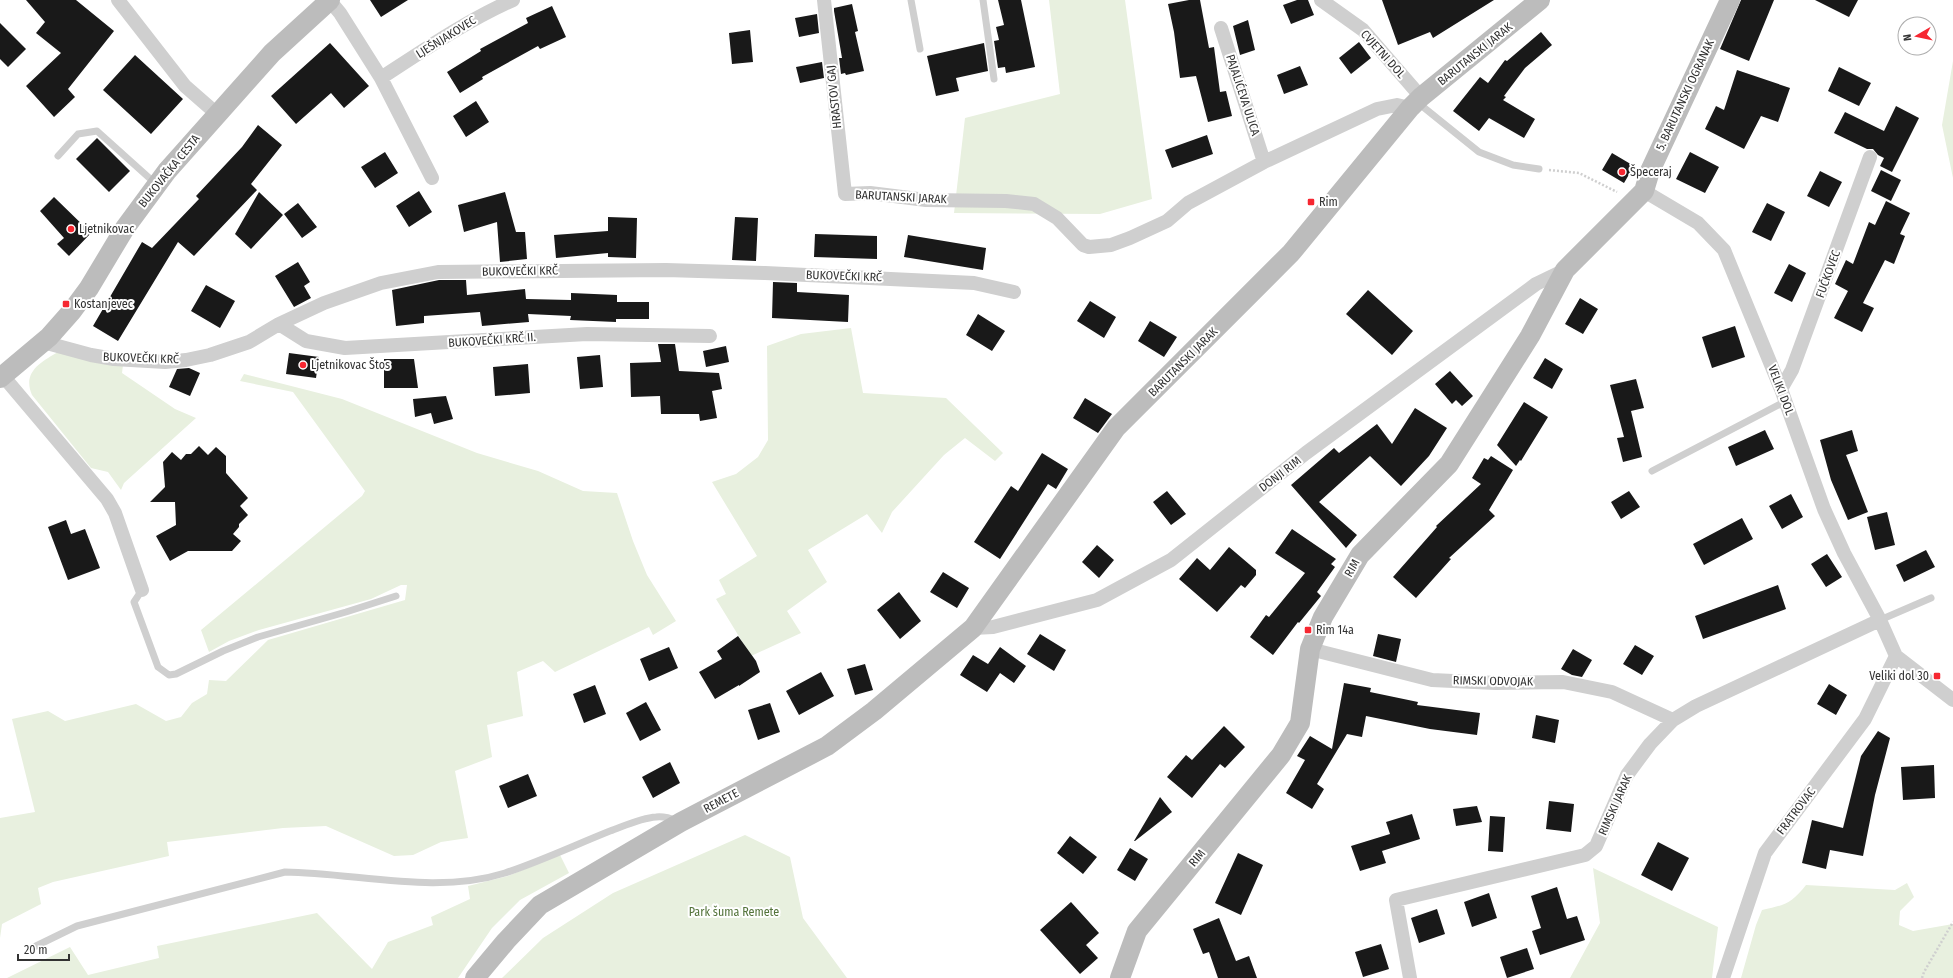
<svg xmlns="http://www.w3.org/2000/svg" width="1953" height="978" viewBox="0 0 1953 978" font-family="'Fira Sans Condensed',sans-serif">
  <style>
    .green { fill: #e8f0df }
    .building { fill: #191919 }
    .lines { fill: none; stroke-linecap: round; stroke-linejoin: round }
    .path { stroke: #cfcfcf; stroke-width: 2.5; stroke-dasharray: 2 2; stroke-linecap: butt }
    .lane { stroke: #cfcfcf; stroke-width: 7 }
    .street { stroke: #cfcfcf; stroke-width: 14 }
    .secondary { stroke: #bcbcbc; stroke-width: 20 }
    .poi-dot { fill: #f62731; stroke: #fff; stroke-width: 1.5 }
    .labels { text-anchor: middle; stroke-width: 4; stroke-linejoin: round; paint-order: stroke }
    .street-label { font-size: 12px; fill: #323232; stroke: #fff }
    .poi-label { font-size: 12px; fill: #323232; stroke: #fff; text-anchor: start }
    .park-label { font-size: 12px; fill: #53733a; stroke: #fff }
  </style>
  <rect width="100%" height="100%" fill="#fff"/>
  <!-- green -->
  <path class="green" d="M1049,0H1125L1152,199L1100,214L954,213L965,118L1060,94Z
    M1953,61V178L1942,125Z
    M851,328L863,393L946,398L1003,453L995,461L965,438L944,455L892,512L882,533L867,514L808,550L827,582L787,611L801,633L751,656L716,599L726,594L719,580L757,556L712,482L736,474L758,457L768,440L767,346L801,334Z
    M58,352L123,365L122,373L175,409L196,418L124,483L121,490L108,472L91,468L32,395C22,372 41,362 58,352Z
    M244,374L342,399L477,453L538,471L583,491L617,493L633,541L647,575L676,621L653,635L649,627L555,672L543,661L517,672L523,716L487,725L492,757L455,771L468,838L441,842L413,855L394,856L326,826L283,828L167,842L169,856L53,882L38,888L41,904L2,924L0,938V818L35,812L12,719L48,711L65,721L136,704L166,721L181,717L192,703L207,694L209,680L226,681L268,640L405,600L407,585H401L371,599L259,630L229,641L209,652L201,630L362,496L365,491L293,392L240,381Z
    M745,835L790,857L803,918L847,978H502L543,938L613,893Z
    M560,855L569,873L520,900L492,928L458,978H7L70,947L88,975L159,958L157,946L317,913L372,969L388,942L433,925L431,917L470,899L468,886L508,876Z
    M1593,868L1718,927L1712,978H1570L1600,923Z
    M1907,883L1914,897L1900,911L1899,925L1913,931L1953,924V978H1741L1756,925L1762,910C1785,905 1791,904 1806,885L1895,890Z"/>
  <!-- building -->
  <path class="building" d="M26,0H76L114,31L68,89L75,97L54,117L26,86L61,53L36,33L45,22Z
    M370,0H408L381,17Z
    M998,0H1021L1035,67L1006,73L1005,67L998,68L994,41L999,40L996,27L1004,25Z
    M1189,0H1200L1209,48L1214,47L1220,92L1226,91L1232,116L1208,122L1196,76L1180,78L1174,32L1168,4Z
    M1297,0H1308L1314,15L1291,24L1283,5Z
    M1382,0H1494L1433,38L1430,32L1398,45Z
    M1741,0H1774L1749,61L1720,49Z
    M1815,0H1858L1849,17Z
    M852,4L858,31L855,32L864,71L846,75L845,73L841,74L839,58H842L834,11V8Z
    M552,6L566,37L540,49L538,46L482,77L483,79L460,93L447,72L481,51L480,49L528,23L526,18Z
    M817,14L819,33L799,37L795,18Z
    M1248,20L1255,50L1240,55L1233,26Z
    M0,23L26,49L8,67L0,59Z
    M750,30L753,62L732,64L729,33Z
    M1541,32L1552,45L1525,68L1504,96L1506,97L1503,100L1535,119L1524,138L1489,118L1479,131L1453,111L1480,77L1488,83L1505,60L1507,61Z
    M1359,42L1371,58L1351,74L1339,58Z
    M330,43L369,86L344,108L331,93L296,124L271,96Z
    M984,43L988,71L956,78L959,91L936,96L927,56Z
    M135,55L183,99L151,134L103,90Z
    M822,62L824,78L800,83L796,67Z
    M1300,66L1308,85L1284,94L1277,75Z
    M1839,67L1871,83L1859,106L1828,91Z
    M1737,70L1790,88L1778,122L1761,116L1744,149L1705,129L1716,106L1724,110Z
    M476,101L489,122L466,137L453,116Z
    M1896,106L1919,118L1892,172L1880,166L1884,158L1878,155L1873,149H1867L1834,133L1845,112L1884,131Z
    M258,125L282,145L251,184L257,190L194,256L178,242L118,341L93,326L142,242L152,248L199,199L196,196L242,147Z
    M1207,135L1213,154L1172,168L1165,150Z
    M97,138L130,171L109,192L76,159Z
    M385,152L398,173L375,188L361,167Z
    M1690,152L1719,167L1705,193L1676,179Z
    M1612,153L1634,166L1624,183L1602,170Z
    M1881,170L1901,180L1891,201L1871,191Z
    M1820,171L1842,182L1829,207L1807,196Z
    M419,191L432,212L409,227L396,206Z
    M259,192L283,215L251,249L235,234Z
    M505,192L516,232H525L527,259L500,262L497,222L464,232L458,205Z
    M54,197L91,233L69,256L57,244L64,238L40,211Z
    M1886,201L1910,213L1900,234L1905,236L1894,264L1885,260L1863,303L1874,308L1862,332L1834,318L1848,291L1835,284L1846,260L1853,264L1869,222L1875,225Z
    M298,203L317,227L302,238L284,214Z
    M1767,203L1785,212L1771,241L1752,232Z
    M608,217L637,218L636,258L608,257V253L556,258L554,235L608,231Z
    M735,217L758,218L756,261L732,260Z
    M815,234L877,236V259L814,257Z
    M908,235L986,248L983,270L904,257Z
    M298,262L310,282L304,286L311,298L294,307L275,276Z
    M1789,264L1806,273L1792,302L1774,293Z
    M439,280H466L467,295L525,289L526,299L571,300V293L617,295V302H649V319H616V322L570,320L571,316L528,314L529,322L482,326L480,312L424,316V323L396,326L392,290Z
    M773,282L797,283V292L849,295L848,322L772,318Z
    M206,285L235,301L220,328L191,311Z
    M1368,290L1413,331L1392,355L1346,314Z
    M1580,298L1598,309L1583,334L1565,324Z
    M1090,301L1116,317L1104,338L1077,321Z
    M978,314L1005,331L992,351L966,335Z
    M1150,321L1177,337L1164,357L1138,341Z
    M1735,326L1745,357L1712,368L1702,337Z
    M658,344H675L679,371L719,373L722,389L712,391L717,418L700,421L699,414H661L660,396L631,397L630,363L661,362Z
    M726,346L729,362L706,367L703,351Z
    M289,353L319,357L316,378L286,374Z
    M600,355L603,387L580,389L577,357Z
    M1545,358L1563,369L1552,389L1533,378Z
    M384,359H414L418,388H384Z
    M528,364L530,393L495,396L493,367Z
    M189,368L200,373L190,396L169,387L177,369Z
    M1450,371L1473,396L1462,406L1456,400L1452,404L1435,384Z
    M1636,379L1644,408L1631,411L1642,457L1623,462L1617,438L1624,437L1610,385Z
    M446,396L453,419L434,424L431,413L415,417L413,399Z
    M1085,398L1112,414L1098,433L1073,418Z
    M1524,402L1548,417L1521,461L1520,460L1516,466L1497,445Z
    M1415,408L1447,428L1429,456L1401,486L1370,456L1319,502L1357,535L1346,548L1291,485L1334,448L1339,453L1377,424L1392,444Z
    M1765,430L1774,449L1736,466L1728,447Z
    M1852,430L1858,451L1846,455L1868,512L1848,520L1831,480L1820,440Z
    M199,446L208,455L216,447L226,456V473L248,498L240,506L248,515L239,524V527L233,534L241,541L232,551H188L170,561L156,536L176,525L175,502H150L165,487L163,462L172,452L181,460L186,454H191Z
    M1042,453L1068,469L1056,489L1048,484L1000,559L974,542L1011,486L1018,491Z
    M1491,456L1513,470L1489,510L1495,516L1449,558L1451,559L1416,598L1393,577L1437,527L1436,526L1481,484L1472,478L1484,458L1488,460Z
    M1167,491L1186,514L1171,525L1153,502Z
    M1629,491L1640,507L1621,519L1611,502Z
    M1791,494L1803,517L1782,529L1769,506Z
    M1887,512L1895,545L1875,550L1867,517Z
    M1742,518L1753,539L1704,565L1693,544Z
    M66,520L71,534L85,529L100,568L68,580L48,527Z
    M1292,529L1336,559L1331,564L1335,567L1317,592L1321,596L1299,623L1298,622L1273,655L1250,637L1266,615L1269,617L1305,573L1275,553Z
    M1097,545L1114,560L1099,578L1082,562Z
    M1229,547L1256,570V575L1245,588L1241,585L1217,612L1179,579L1197,558L1210,570Z
    M1926,550L1935,567L1904,582L1896,565Z
    M1827,554L1842,577L1826,587L1811,564Z
    M943,572L969,588L957,608L930,592Z
    M1778,585L1786,609L1703,639L1695,616Z
    M899,592L921,621L900,639L877,610Z
    M1040,634L1066,650L1054,671L1027,654Z
    M1378,634L1401,639L1396,662L1373,656Z
    M738,636L756,661L760,672L739,686V685L715,699L699,672L722,659L717,651Z
    M1635,645L1654,656L1642,675L1623,664Z
    M669,647L678,668L649,681L640,659Z
    M1000,647L1026,666L1014,683L1000,673L987,692L960,675L973,655L988,664Z
    M1573,649L1592,660L1582,677L1572,675L1561,669Z
    M865,664L873,690L855,695L847,669Z
    M821,672L834,696L799,715L786,691Z
    M1344,683L1371,688L1370,692L1418,702L1417,705L1480,713L1477,735L1430,729L1366,716L1362,737L1347,734L1317,784L1324,789L1312,809L1286,793L1305,760L1297,756L1310,736L1332,749Z
    M1829,684L1847,695L1836,715L1817,704Z
    M595,685L606,714L584,723L573,694Z
    M646,702L661,730L640,741L626,713Z
    M770,703L780,732L758,740L748,710Z
    M1536,715L1559,720L1555,743L1532,738Z
    M1224,726L1245,747L1225,768L1220,764L1192,798L1167,777L1186,755L1192,760Z
    M1878,731L1890,738L1875,795L1863,856L1830,850L1826,869L1802,863L1812,820L1843,828L1861,756Z
    M670,762L680,783L653,798L642,777Z
    M1934,765L1935,798L1903,800L1901,767Z
    M528,774L537,796L508,808L499,786Z
    M1160,797L1172,812L1135,841H1134Z
    M1549,801L1574,804L1571,832L1546,829Z
    M1477,806L1482,822L1456,826L1453,809Z
    M1412,814L1420,839L1382,851L1386,863L1360,871L1351,846L1390,834L1386,822Z
    M1490,816L1505,817L1503,852L1488,851Z
    M1070,836L1097,857L1083,874L1057,853Z
    M1658,842L1689,858L1672,891L1641,875Z
    M1130,848L1148,859L1135,881L1117,870Z
    M1238,853L1263,865L1241,915L1215,903Z
    M1557,887L1567,919L1577,916L1585,940L1540,955L1532,931L1541,928L1531,896Z
    M1489,893L1497,918L1472,927L1464,902Z
    M1071,902L1099,933L1086,945L1098,958L1080,974L1040,930Z
    M1437,909L1445,934L1419,943L1411,918Z
    M1219,918L1236,961L1249,956L1257,978H1218L1209,952L1203,954L1193,929Z
    M1381,944L1389,969L1363,977L1355,952Z
    M1527,948L1534,969L1507,978L1500,957Z"/>
  <g class="lines">
    <!-- path -->
    <path class="path" d="M1549,170L1579,173L1617,192
      M1922,978L1924,972L1953,922"/>
    <!-- lane -->
    <path class="lane" d="M911,0L920,49
      M983,0L994,79
      M1417,102L1479,152L1513,165L1539,169
      M58,156L78,134L97,131L156,184
      M1652,471L1786,401
      M142,590L134,602L158,667L169,675L176,674L223,651L258,637L346,612L396,596
      M1880,620L1931,598
      M36,946L77,926L285,872C358,873 435,895 505,873C541,861 575,845 610,831C624,826 641,818 656,817C664,816 670,818 677,821"/>
    <!-- street -->
    <path class="street" d="M118,0L185,86L217,114
      M329,0L340,13L381,78L432,178
      M824,0L845,194L870,193L926,200L1006,201L1034,204L1057,218L1083,245L1089,247L1111,245L1130,238L1167,221L1188,203L1264,162L1377,109L1397,105L1410,108
      M1321,0L1363,30L1421,97
      M1221,28L1264,162
      M381,78C424,50 466,21 513,0
      M1644,191L1698,223L1724,250L1781,389L1824,509L1844,553L1880,620L1896,656L1953,700
      M279,324L306,341L345,348L587,334L710,336
      M43,342L91,355L114,359L165,362L186,360L210,355L249,342L279,324L324,303L381,283L438,272L666,270L765,273L974,283L1014,292
      M3,376L107,499L115,513L142,590
      M1781,389L1792,370L1870,157
      M973,628L993,627L1097,600L1171,560L1306,453L1536,284L1565,270
      M1310,649L1432,680L1496,683L1563,682L1612,692L1673,720
      M1410,978L1396,900L1585,855L1596,846L1627,775L1650,744L1673,720L1696,706L1880,620
      M1723,978L1765,853L1865,719L1896,656"/>
    <!-- secondary -->
    <path class="secondary" d="M0,378L49,337L72,311L89,288L125,228L167,171L272,53L330,0
      M475,978L506,941L540,905L681,822L827,746L874,711L973,628L1116,428L1291,253L1410,108L1421,97L1540,0
      M1120,978L1137,931L1281,755L1300,723L1310,649L1323,617L1360,555L1449,464L1530,336L1565,270L1644,191L1650,171L1730,0"/>
  </g>
  <!-- markers -->
  <g class="poi-dot">
    <circle cx="1622" cy="172" r="4"/>
    <rect x="1307" y="198" width="8" height="8" rx="2"/>
    <circle cx="71" cy="229" r="4"/>
    <rect x="62" y="300" width="8" height="8" rx="2"/>
    <circle cx="303" cy="365" r="4"/>
    <rect x="1304" y="626" width="8" height="8" rx="2"/>
    <rect x="1933" y="672" width="8" height="8" rx="2"/>
  </g>
  <g class="labels">
    <!-- street labels -->
    <g class="street-label">
      <text transform="translate(446 37) rotate(-32)" y="4">LJEŠNJAKOVEC</text>
      <text transform="translate(1383 54) rotate(48)" y="4">CVJETNI DOL</text>
      <text transform="translate(1475 54) rotate(-39)" y="4">BARUTANSKI JARAK</text>
      <text transform="translate(1243 95) rotate(72)" y="4">PAJALIĆEVA ULICA</text>
      <text transform="translate(1685 95) rotate(-65)" y="4">5. BARUTANSKI OGRANAK</text>
      <text transform="translate(834 97) rotate(-96)" y="4">HRASTOV GAJ</text>
      <text transform="translate(169 171) rotate(-51)" y="4">BUKOVAČKA CESTA</text>
      <text transform="translate(901 197) rotate(3)" y="4">BARUTANSKI JARAK</text>
      <text transform="translate(520 271) rotate(-1)" y="4">BUKOVEČKI KRČ</text>
      <text transform="translate(1828 274) rotate(-70)" y="4">FUČKOVEC</text>
      <text transform="translate(844 276) rotate(2)" y="4">BUKOVEČKI KRČ</text>
      <text transform="translate(492 340) rotate(-4)" y="4">BUKOVEČKI KRČ II.</text>
      <text transform="translate(141 358) rotate(2)" y="4">BUKOVEČKI KRČ</text>
      <text transform="translate(1183 362) rotate(-45)" y="4">BARUTANSKI JARAK</text>
      <text transform="translate(1781 390) rotate(69)" y="4">VELIKI DOL</text>
      <text transform="translate(1280 474) rotate(-38)" y="4">DONJI RIM</text>
      <text transform="translate(1352 568) rotate(-60)" y="4">RIM</text>
      <text transform="translate(1493 681) rotate(1)" y="4">RIMSKI ODVOJAK</text>
      <text transform="translate(721 801) rotate(-28)" y="4">REMETE</text>
      <text transform="translate(1615 805) rotate(-66)" y="4">RIMSKI JARAK</text>
      <text transform="translate(1796 811) rotate(-53)" y="4">FRATROVAC</text>
      <text transform="translate(1197 858) rotate(-50)" y="4">RIM</text>
    </g>
    <!-- poi labels -->
    <g class="poi-label">
      <text x="1630" y="176">Špeceraj</text>
      <text x="1319" y="206">Rim</text>
      <text x="79" y="233">Ljetnikovac</text>
      <text x="74" y="308">Kostanjevec</text>
      <text x="311" y="369">Ljetnikovac Štos</text>
      <text x="1316" y="634">Rim 14a</text>
      <text x="1929" y="680" text-anchor="end">Veliki dol 30</text>
    </g>
    <!-- park labels -->
    <g class="park-label">
      <text x="734" y="916">Park šuma Remete</text>
    </g>
  </g>
  <!-- north arrow -->
  <g transform="translate(1917 36) rotate(261)"><circle r="19" fill="#ffffff" stroke="#adadad"/>
  <path d="M0-3L7 15L0 10L-7 15Z" fill="#f62731"/>
  <text y="-6" font-size="11" font-weight="bold" text-anchor="middle" fill="#323232">N</text>
  </g>
  <!-- scale -->
  <path d="M18 954v6h51v-6" fill="none" stroke="#323232" stroke-width="2"/>
  <text x="24" y="954" font-size="12" fill="#323232" stroke="#ffffff" stroke-width="3" paint-order="stroke">20 m</text>
</svg>
